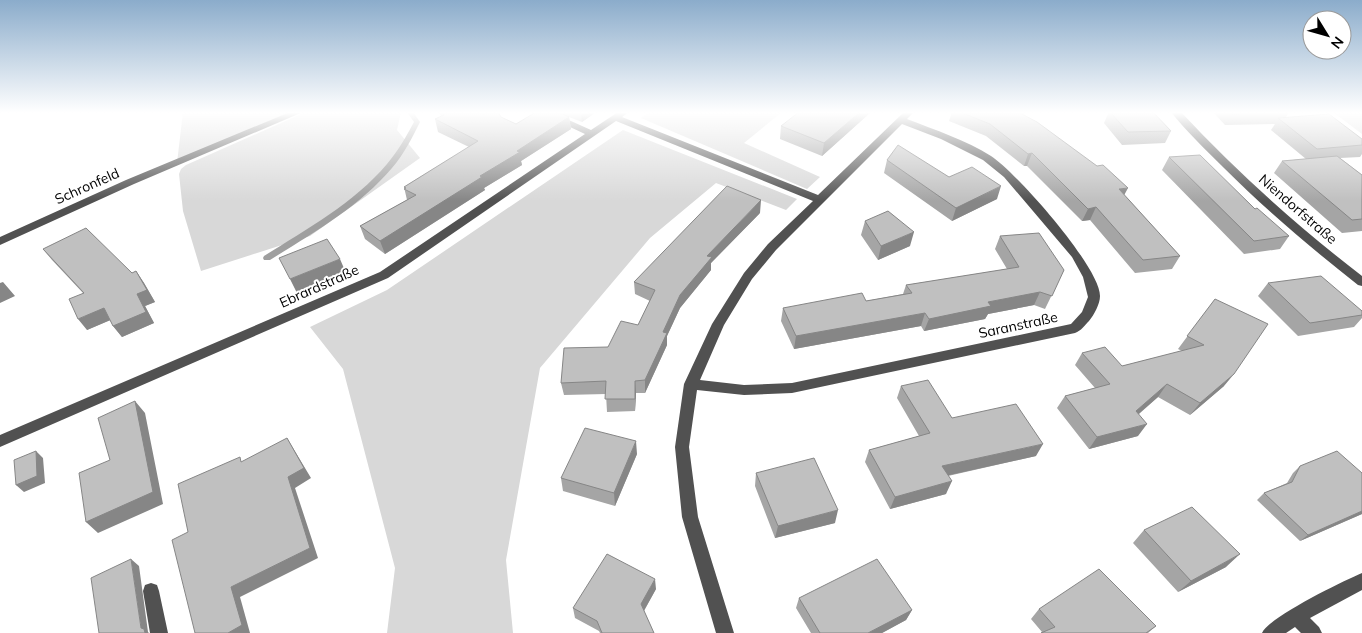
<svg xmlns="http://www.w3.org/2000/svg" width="1362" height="633" viewBox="0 0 1362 633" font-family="Mulish,sans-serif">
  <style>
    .green { fill: #d8d8d8 }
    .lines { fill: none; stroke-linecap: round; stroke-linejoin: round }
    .stream { fill: #9f9f9f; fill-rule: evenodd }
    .minor { fill: #515151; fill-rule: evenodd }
    .wall { fill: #a5a5a5 }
    .shaded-wall { fill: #868686 }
    .building { fill: #c0c0c0; stroke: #868686 }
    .labels { text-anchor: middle; stroke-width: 4; stroke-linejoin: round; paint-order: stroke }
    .street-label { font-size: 14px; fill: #000; stroke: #fff }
  </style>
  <rect width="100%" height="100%" fill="#fff"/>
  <!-- green -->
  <path class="green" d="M183,112H298L177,163Z
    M306,112H401L397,130L420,158L310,236L201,271L183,211L179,174L181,169L186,165Z
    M649,112H782L744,143L820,177L807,189L641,118Z
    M1333,112H1362V134Z
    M623,130L797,199L786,210L716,183L650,238L540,368L506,560L513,633H387L395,568L343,369L310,327L387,290Z"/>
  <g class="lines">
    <!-- stream -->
    <path class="stream" d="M407,112H413L420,122C412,138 404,154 392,168C359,207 313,233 270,260H264L263,258L264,256C307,229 354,203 387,164C398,151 406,137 414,122Z"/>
    <!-- minor -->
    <path class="minor" d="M290,112H303L134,184L0,245V237L126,180Z
      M538,112H551L591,130L618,112H629L622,117L818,195L904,112H914L907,119C935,130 966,140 991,156C1017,173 1100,267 1100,296C1100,304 1094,315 1089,321C1085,325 1081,331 1075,333L792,393L744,395L697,390L689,447L698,517L734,633H716L682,517L675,447L684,384L712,324L744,273L768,244L813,201L616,121L388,278L0,447V435L380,272L585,134ZM902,124L941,139L983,160L1004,177L1072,257L1083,277L1088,297L1082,312L1071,324L792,383L744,385L700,380L724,325L752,279L776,250Z
      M1171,112H1181C1237,172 1297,226 1362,276V286L1358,285C1311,248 1266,210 1224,168C1206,150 1187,132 1171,112Z
      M1362,573V590L1310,618L1319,627L1322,633H1301L1295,627L1286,633H1262C1269,617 1343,581 1362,573Z
      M151,583L157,585L159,591L168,633H150L143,591L145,585Z"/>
  </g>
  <!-- wall -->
  <path class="wall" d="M438,112H486L501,117L516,124L536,112H596L582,122L569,117L571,129L521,161L522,165L484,188L485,190L385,254L365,239L360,226L407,200L404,187L469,147L438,132L435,119L441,116Z
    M871,112L822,156L780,139L781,126Z
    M952,112H1025L1023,115L1124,195L1180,256L1172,269L1135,273L1090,220L1082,221L1027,166H1024L986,136L949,121Z
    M1109,112H1153L1171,131L1165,143L1122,145L1104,123Z
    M1213,112H1289L1286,117L1362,139V154L1360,157L1340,158L1362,175V231L1342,233L1274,173L1282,161L1306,159L1271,130L1275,124L1225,125Z
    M1169,157L1255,209L1289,236L1280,249L1244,254L1162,170Z
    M887,160L949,177L997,199L952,221L884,173Z
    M760,213L711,263V270L680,308L667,336V345L645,393H636L635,411L607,412L606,394L564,395L561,383L608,347L638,325L650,301L635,294L634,282Z
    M865,221L910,246L878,260L861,235Z
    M1000,236L1064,270L1045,309L1034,305L988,314L985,319L924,331L921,326L794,349L781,321L783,308L866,301L903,294L906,285L1007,269L995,249Z
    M43,249L132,273L136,271L144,283L155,302L145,306L154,323L122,337L113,326L110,320L87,330L83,293L52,260Z
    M1268,283L1362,311V318L1354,327L1298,336L1258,296Z
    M1215,299L1224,386L1190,415L1158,397L1139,414L1138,436L1089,449L1057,408L1065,396L1095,388L1075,365L1082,353L1122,366L1182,351L1178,349Z
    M901,386L952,418L1036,456L948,476L946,494L890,509L865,462L869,450L919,436L897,398Z
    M637,454L615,506L563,491L561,478Z
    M1300,466L1362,473V514L1300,541L1257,500L1264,493L1287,483L1293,473Z
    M756,473L835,523L775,538L755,486Z
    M1144,530L1226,567L1178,592L1133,543Z
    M656,589L644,611L654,633H600L599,631L575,618L573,608Z
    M799,598L912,610L906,620L882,633H811L796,608Z
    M1039,609L1156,626L1148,633H1041L1042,632L1031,619Z"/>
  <!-- shaded-wall -->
  <path class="shaded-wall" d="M581,112H596L582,122Z
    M860,112H871L822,156L824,143Z
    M569,117L571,129L521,161L522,165L484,188L485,190L385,254L380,241L480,176L517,151Z
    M1032,153L1027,166H1024L1028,154Z
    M1001,186L997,199L952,221L956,208Z
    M1128,188L1121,201L1119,189Z
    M761,200L760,213L711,263V270L680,308L667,336V345L645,393V380L663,332L680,295L707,256Z
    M1096,207L1090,220L1082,221L1088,209Z
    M914,232L910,246L878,260L881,246Z
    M340,259L346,273L297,293L290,279Z
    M136,271L144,283L155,302L145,306L154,323L122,337L113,326L137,294Z
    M3,282L15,296L0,303V283Z
    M1040,292L1034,305L988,314L985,319L924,331L929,319L988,302Z
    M104,308L113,319L87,330L78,319Z
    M925,313L921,326L794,349L796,336Z
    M1234,374L1224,386L1190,415L1200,403Z
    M635,381L636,393L635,411Z
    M1167,384L1158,397L1128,423L1136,411Z
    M135,401L145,413L163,504L98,533L86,522Z
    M1147,424L1138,436L1089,449L1097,437Z
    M287,438L311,478L295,488L318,558L240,597L250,633H228L231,587L288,477Z
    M636,441L637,454L615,506L614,493Z
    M1043,444L1036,456L936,478L942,466Z
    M36,451L43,458L45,483L24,492L16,485Z
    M952,481L946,494L890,509L895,497Z
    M838,510L835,523L775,538L778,526Z
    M1362,511V514L1300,541L1308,535Z
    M1240,554L1226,567L1178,592L1191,581Z
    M131,559L139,566L148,632L149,633H145L141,628Z
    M655,579L656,589L642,614L641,604Z
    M912,610L906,620L882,633H868Z"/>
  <!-- building -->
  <path class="building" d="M442,112H483V114L487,112H498L501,117L516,124L536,112H558L569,117L517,151L520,152L480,176L482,177L380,241L360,226L416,195L404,189L406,188L404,187L478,141L435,119L444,115Z
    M799,112H860L824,143L781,126Z
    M960,112H1021L1020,113L1037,122L1097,166L1103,165L1128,188L1119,189L1180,256L1143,260L1096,207L1088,209L1032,153L1028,154L990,124Z
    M1110,112H1153L1171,131L1128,132Z
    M1230,112H1289L1232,114Z
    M1329,114L1362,139V145L1317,149L1278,118Z
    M898,145L949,177L972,167L1001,186L956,208L887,160Z
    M1200,155L1255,209L1257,208L1289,236L1254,241L1169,157Z
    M1337,156L1362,175V219L1352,220L1282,161Z
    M727,186L761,200L707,256L712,257L680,295L663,332L667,333L645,380L635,381V399H605L606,381L561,383L564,348L608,347L621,321L638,325L655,290L634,282Z
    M888,211L914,232L881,246L865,221Z
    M86,228L132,273L136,271L147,290L137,294L146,312L113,326L104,308L78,319L69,299L84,293L43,249Z
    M1039,233L1064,270L1052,296L1040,292L988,302L991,306L929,319L925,313L796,336L783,308L862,293L866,301L912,293L906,285L1019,267L1000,236Z
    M327,239L340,259L290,279L279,258Z
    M1321,276L1362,311V315L1310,323L1268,283Z
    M1215,299L1268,324L1234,374L1200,403L1167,384L1136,411L1147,424L1097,437L1065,396L1110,384L1082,353L1105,347L1122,366L1204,345L1187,336Z
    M928,380L952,418L1016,404L1043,444L942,466L952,481L895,497L869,450L930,433L901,386Z
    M135,401L153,492L86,522L79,473L110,460L98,418Z
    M585,428L636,441L614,493L561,478Z
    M287,438L304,468L288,477L310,548L231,587L242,625L228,633H195L172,540L188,532L178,484L240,457L241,462Z
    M36,451L37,476L16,485L14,460Z
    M1337,451L1362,473V511L1308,535L1264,493L1292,482L1300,466Z
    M814,458L838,510L778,526L756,473Z
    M1192,507L1240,554L1191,581L1144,530Z
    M607,554L655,579L641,604L654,633H602L597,621L573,608Z
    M131,559L141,628L144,629L145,633H99L91,578Z
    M877,559L912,610L868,633H820L799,598Z
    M1099,569L1156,626L1146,633H1041L1055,627L1039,609Z"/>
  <!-- sky -->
  <linearGradient id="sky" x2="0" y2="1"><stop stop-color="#8baccb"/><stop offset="0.56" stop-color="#fff"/><stop offset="1" stop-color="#fff" stop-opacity="0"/></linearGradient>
  <rect width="1362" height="201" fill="url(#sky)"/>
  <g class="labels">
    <!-- street labels -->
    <g class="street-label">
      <text transform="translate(87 186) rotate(-24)" y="5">Schronfeld</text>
      <text transform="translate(1298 209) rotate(41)" y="5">Niendorfstraße</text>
      <text transform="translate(319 286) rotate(-24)" y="5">Ebrardstraße</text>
      <text transform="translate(1018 325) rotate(-12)" y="5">Saranstraße</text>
    </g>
  </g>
  <!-- north arrow -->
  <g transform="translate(1327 35) rotate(127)"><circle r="24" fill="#ffffff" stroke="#999999"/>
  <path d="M0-4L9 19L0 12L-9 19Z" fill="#000000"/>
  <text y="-8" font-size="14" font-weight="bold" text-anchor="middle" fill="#000000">N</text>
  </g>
</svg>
